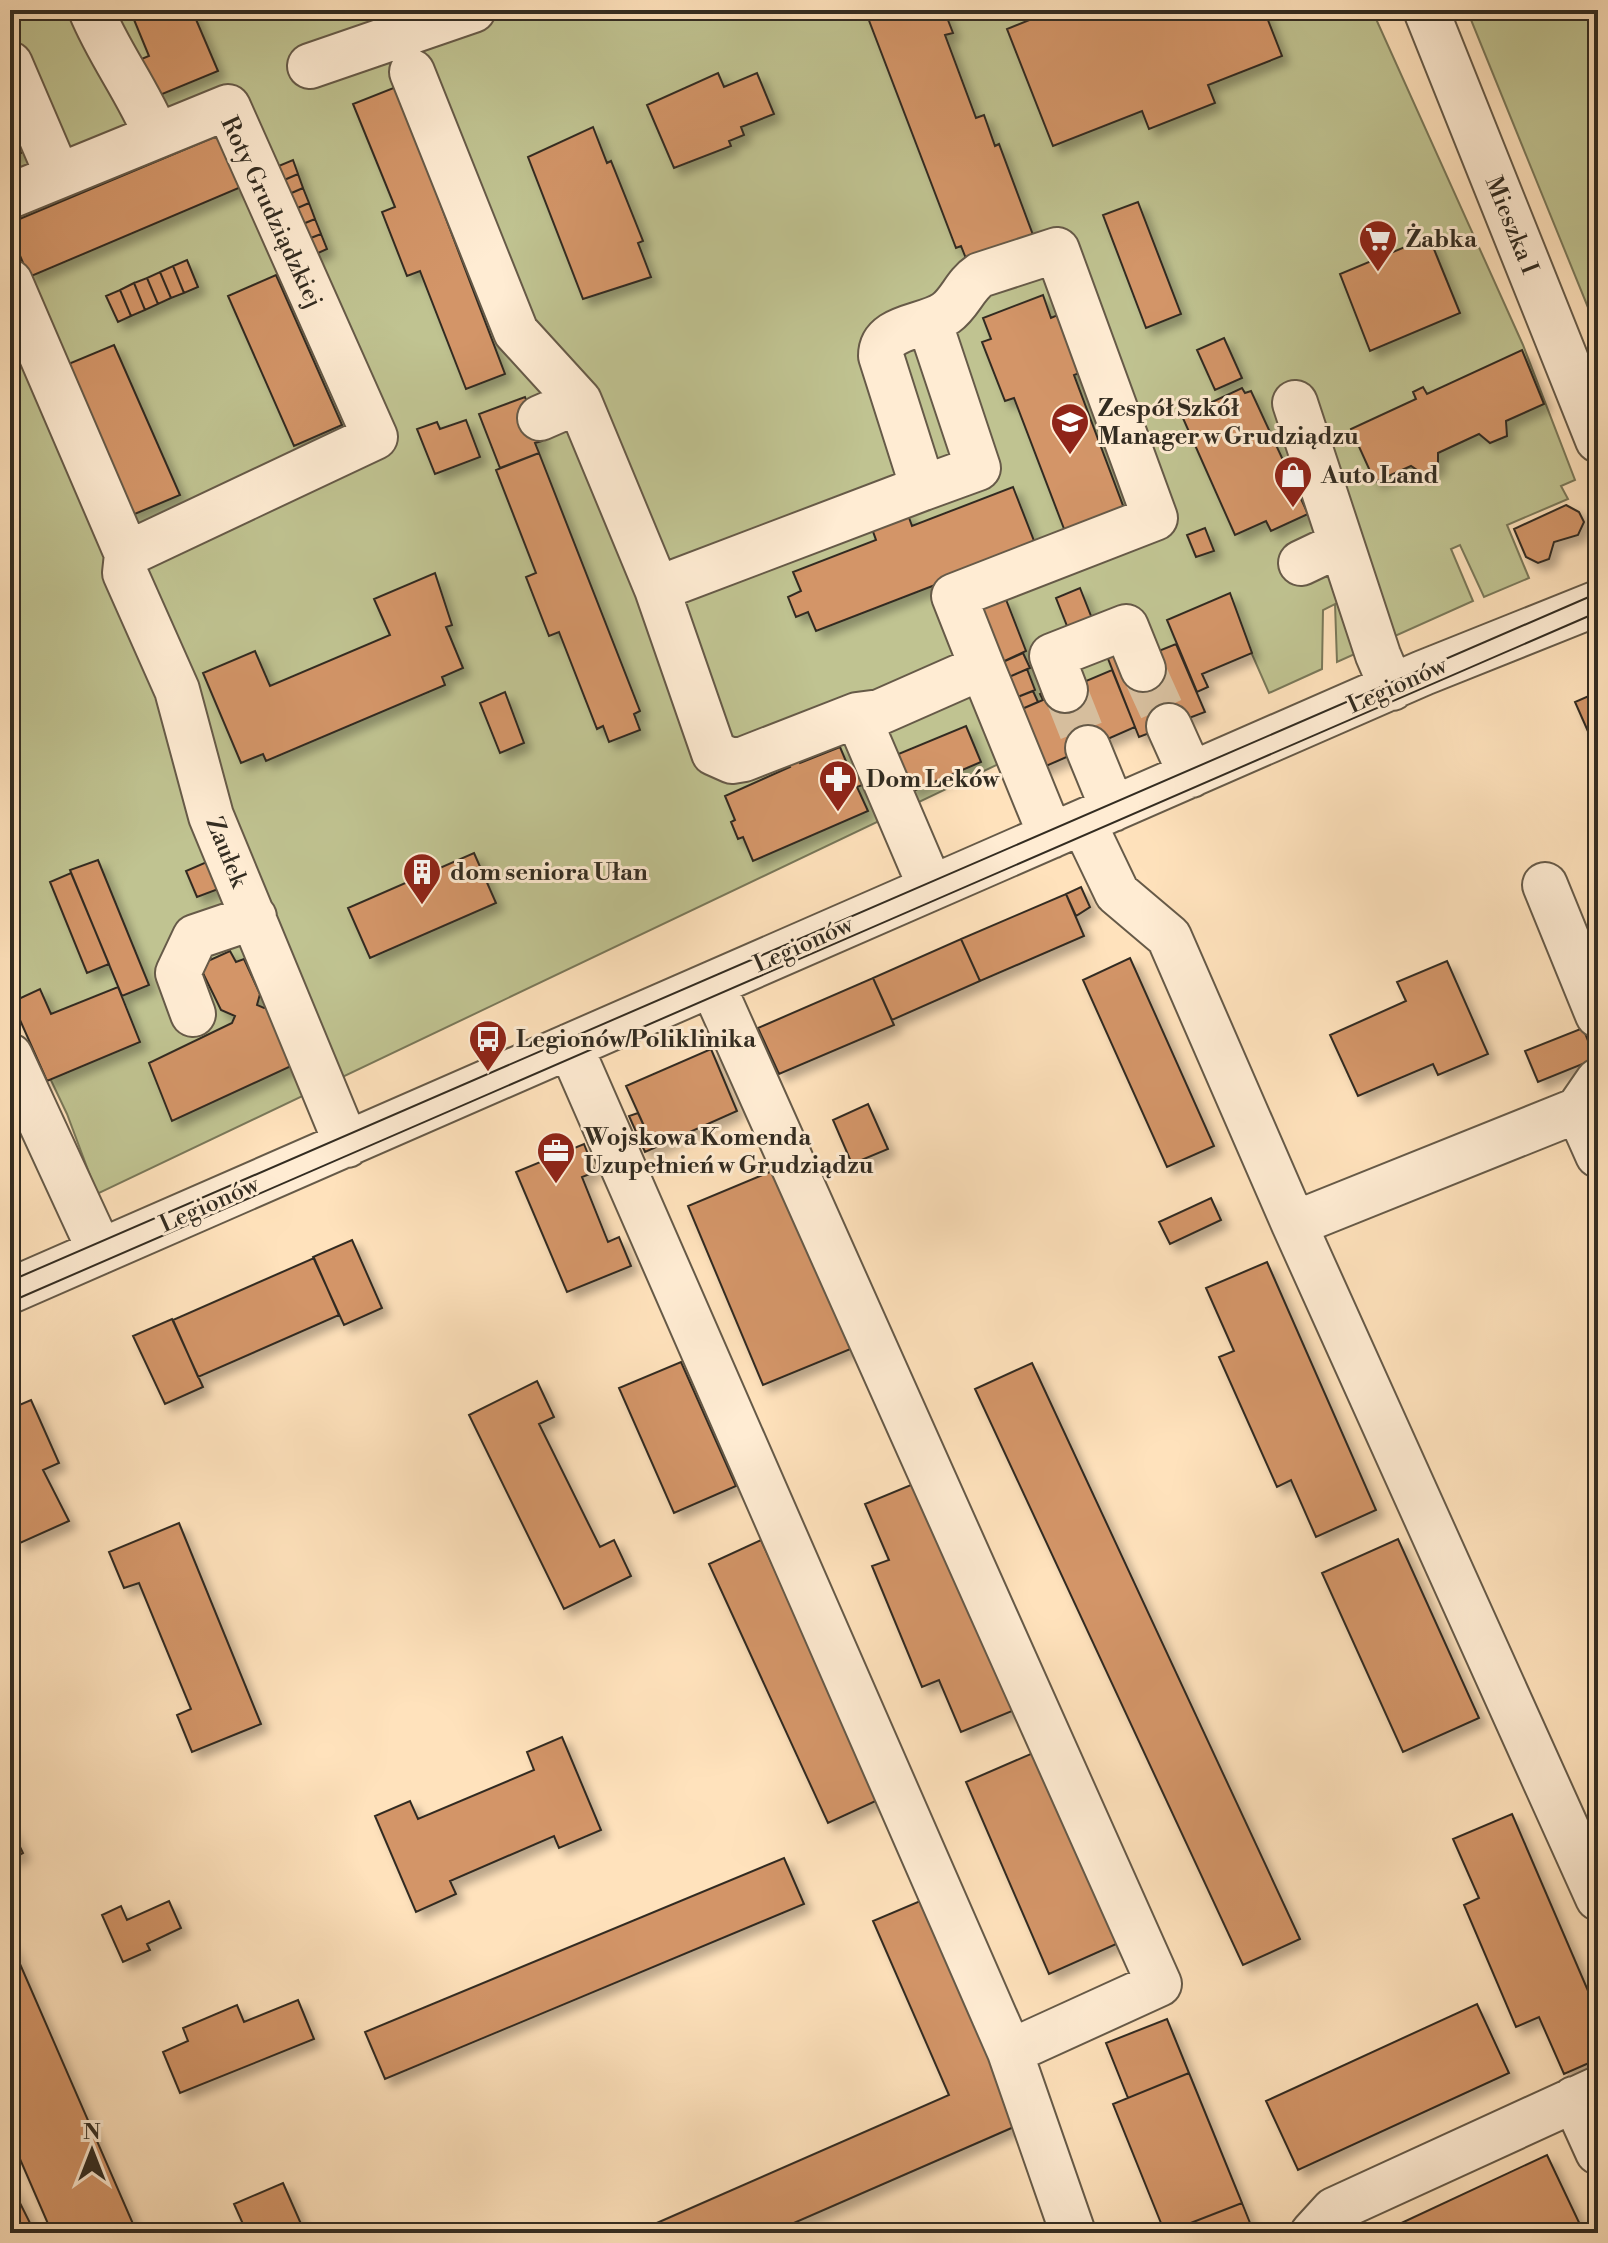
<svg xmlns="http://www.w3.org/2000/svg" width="1608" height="2243" viewBox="0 0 1608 2243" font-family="'Libre Bodoni',serif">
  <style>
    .green { fill: #c0c391; stroke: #7a7859; stroke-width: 2 }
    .building { fill: #d39568; stroke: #332c21; stroke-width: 2; filter: url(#shadow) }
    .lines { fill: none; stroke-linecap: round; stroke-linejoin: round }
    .minor-tunnel { stroke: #d6be9d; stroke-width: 44; stroke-dasharray: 44 22; stroke-linecap: butt }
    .minor-casing { stroke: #665a48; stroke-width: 48 }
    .minor { stroke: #ffecd3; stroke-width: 44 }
    .tram { stroke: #332c21; stroke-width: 2 }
    .labels { text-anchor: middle; stroke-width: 6; stroke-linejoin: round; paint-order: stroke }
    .street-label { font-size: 24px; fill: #332c21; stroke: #ffecd3 }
    .poi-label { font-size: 24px; font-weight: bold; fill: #332c21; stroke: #ffecd3; text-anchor: start }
  </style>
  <defs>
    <filter id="shadow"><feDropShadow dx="7" dy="7" stdDeviation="4" flood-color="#0004"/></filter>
  </defs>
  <rect width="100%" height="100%" fill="#ffe2bc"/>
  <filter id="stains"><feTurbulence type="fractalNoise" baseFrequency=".0025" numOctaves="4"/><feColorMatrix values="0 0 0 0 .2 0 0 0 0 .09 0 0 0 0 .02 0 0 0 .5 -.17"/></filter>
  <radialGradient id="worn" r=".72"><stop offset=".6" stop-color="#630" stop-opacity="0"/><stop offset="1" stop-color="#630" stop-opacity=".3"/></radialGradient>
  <!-- green -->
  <path class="green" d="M10,10H1372L1523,345L1575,480L1561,486L1568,499L1507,525L1529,578L1484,597L1460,545L1451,549L1473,601L1337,662L1335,604L1323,610L1322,669L1269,693L1248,645L97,1194L67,1114L10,994Z
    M1467,10H1598V332Z"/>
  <!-- building -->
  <path class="building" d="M130,10H192L218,71L155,97L139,60L149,56Z
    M865,10H944L953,33L945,35L976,118L984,115L995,146L999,144L1033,235L967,261L961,246L956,248Z
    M1054,10H1264L1282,56L1208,85L1215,103L1149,129L1142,111L1053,146L1007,29Z
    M718,73L724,87L757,73L774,114L741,127L744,135L729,141L731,146L674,168L647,105Z
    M396,87L505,374L466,389L420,271L407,276L382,212L395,207L353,104Z
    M10,126L21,153L10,158Z
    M593,127L607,163L611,161L643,241L638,243L651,277L583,299L528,157Z
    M219,135L241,187L29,277L10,232V223Z
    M293,160L298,174L275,184L269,170Z
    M298,174L303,188L280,198L275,184Z
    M303,188L309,203L286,213L280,198Z
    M1138,202L1181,314L1146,328L1103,215Z
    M309,203L315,219L293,228L286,213Z
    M315,219L321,234L298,243L293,228Z
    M321,234L327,249L305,259L298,243Z
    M1429,237L1460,313L1370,351L1340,274Z
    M187,260L198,287L184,293L173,266Z
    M173,266L184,293L171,298L160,272Z
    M160,272L171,298L158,304L147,278Z
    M276,275L342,425L294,446L228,296Z
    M147,278L158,304L145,310L134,283Z
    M134,283L145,310L131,316L120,290Z
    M120,290L131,316L118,322L106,296Z
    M1043,295L1051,318L1060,314L1082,372L1074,375L1125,511L1066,534L1014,398L1005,401L982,342L991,339L983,318Z
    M1224,338L1242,378L1215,390L1197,350Z
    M114,345L180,495L130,516L66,365Z
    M1522,350L1544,404L1506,421L1507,436L1490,443L1479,434L1438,453V467L1423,474L1411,466L1375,482L1351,429L1416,399L1413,392L1423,387L1427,394Z
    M1242,388L1245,393L1251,391L1308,514L1271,531L1266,521L1235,535L1182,416Z
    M525,397L542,441L535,443L539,453L500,468L479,414Z
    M466,420L480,457L435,474L417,429L437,422L440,429Z
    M539,453L640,711L634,714L640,730L609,742L603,726L597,729L559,632L549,636L526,577L536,573L496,470Z
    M1013,487L1036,546L816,631L808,612L796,617L788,597L801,591L793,572L876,540L871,526L907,512L912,526Z
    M1566,505L1579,512L1584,522L1578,535L1554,542L1549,559L1538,563L1526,557L1514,529Z
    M1205,528L1214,551L1196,557L1187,535Z
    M435,573L452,625L446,627L463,668L442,677L445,685L266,761L263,754L241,763L203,673L255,651L270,686L390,635L374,599Z
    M1080,588L1093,621L1069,631L1056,598Z
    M1230,593L1252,653L1202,674L1208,687L1197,692L1167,620Z
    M1005,597L1026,651L996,665L974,609Z
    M1176,644L1205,712L1139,737L1103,646L1149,655Z
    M1023,653L1030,668L1002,680L996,665Z
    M1027,669L1035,690L1010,700L1002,680Z
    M1112,670L1135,727L1037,770L1015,712L1043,700L1040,694L1056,687L1058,693Z
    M1033,691L1038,702L1015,712L1010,700Z
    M505,692L524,743L500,753L480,703Z
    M1598,692V754L1575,702Z
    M966,726L981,762L911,792L896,755Z
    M840,747L850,771L863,766L870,782L857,787L868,811L753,861L743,837L738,839L731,822L735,820L725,796L790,767L787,759L796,755L800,763Z
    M474,853L496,903L370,958L348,908Z
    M98,860L149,985L122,996L70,870Z
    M209,861L221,888L197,897L186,871Z
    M71,873L109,964L87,973L50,882Z
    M1081,887L1090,907L1076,916L1066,894Z
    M1066,894L1084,936L980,981L961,939Z
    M961,939L980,981L892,1020L873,978Z
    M230,951L236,962L244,959L260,994L257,1005L264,1008L278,1001L302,1061L172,1121L149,1063L232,1023L235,1016L221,1010L199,965Z
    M1130,958L1214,1146L1167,1167L1083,980Z
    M1447,961L1488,1054L1438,1075L1433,1064L1358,1096L1330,1035L1406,1001L1397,982Z
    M873,978L894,1025L779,1074L758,1028Z
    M118,987L140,1042L47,1081L12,1002L40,989L51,1014Z
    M1583,1028L1595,1059L1538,1082L1525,1051Z
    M711,1049L737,1111L654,1148L626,1086Z
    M868,1104L888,1149L852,1164L833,1120Z
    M638,1113L654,1148L645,1152L629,1116Z
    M584,1144L595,1172L582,1177L608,1242L619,1237L631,1266L567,1292L516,1172Z
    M777,1169L853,1348L763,1385L688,1206Z
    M1211,1198L1221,1220L1170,1244L1159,1222Z
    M352,1240L382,1308L344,1325L313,1257Z
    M314,1258L339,1315L198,1377L173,1320Z
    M1267,1262L1376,1510L1316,1537L1291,1480L1277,1487L1219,1357L1234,1351L1206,1288Z
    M172,1319L203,1387L165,1404L133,1336Z
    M681,1362L736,1486L674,1513L619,1388Z
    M1032,1363L1300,1939L1243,1965L975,1389Z
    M537,1381L554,1417L539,1424L600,1547L614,1540L631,1576L564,1609L469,1415Z
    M31,1400L59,1463L43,1470L69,1521L20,1543L10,1520V1409Z
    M923,1480L1017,1709L961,1732L939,1680L922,1687L872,1566L889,1560L865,1504Z
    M179,1523L261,1724L192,1752L177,1715L191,1709L139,1583L124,1588L109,1552Z
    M1398,1539L1479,1718L1403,1752L1322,1573Z
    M761,1540L880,1799L828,1823L709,1564Z
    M562,1737L601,1830L559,1848L554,1836L450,1881L456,1894L416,1912L375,1816L410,1801L418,1819L534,1770L527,1752Z
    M1040,1750L1123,1941L1049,1974L966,1782Z
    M1512,1814L1598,2014V2059L1564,2074L1539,2017L1516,2027L1464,1905L1479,1898L1453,1839Z
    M10,1826L23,1853L10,1860Z
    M784,1858L804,1904L385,2079L365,2032Z
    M925,1899L1023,2123L771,2233H634L949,2095L873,1921Z
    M169,1901L181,1928L147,1944L150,1950L123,1962L102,1915L121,1906L127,1920Z
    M10,1941L137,2233H52L10,2136Z
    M298,2000L314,2039L180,2093L163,2052L188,2041L183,2028L237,2005L244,2022Z
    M1477,2004L1509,2073L1298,2170L1266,2101Z
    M1167,2019L1189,2073L1128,2098L1106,2043Z
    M1189,2073L1242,2203L1165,2233L1113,2104Z
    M1547,2155L1584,2233H1380Z
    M10,2183L32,2227L21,2233H10Z
    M283,2183L305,2233H247L234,2204Z
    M1242,2203L1254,2233H1192L1188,2224Z"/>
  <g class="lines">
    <!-- minor-tunnel -->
    <path class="minor-tunnel" d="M1143,669L1169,726
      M1065,690L1088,748"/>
    <defs>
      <path id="minor" d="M91,10C109,54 138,91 156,135
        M1426,10L1598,440
        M10,64L58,176
        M310,66L473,10
        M412,72L516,332L579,401
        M10,196L228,107L375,437L127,554L10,282
        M1295,403L1378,655L1392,688
        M540,418L579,401L657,589L714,753L732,761L744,759L857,715L880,712L982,667L1051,836
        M923,488L978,468L929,321
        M127,554L125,573L177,690L211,816L347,1145
        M1301,563L1341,544
        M657,589L923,488L881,356C881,325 925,328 946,313C960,303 965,285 980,275L1057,250L1155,518L954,596L982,667
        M1065,690L1052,656L1126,627L1143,669
        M857,715L931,888
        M1169,726L1191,775
        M1088,748L1113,809
        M1083,822L1117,893L1169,937L1294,1224
        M1545,885L1598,1015
        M712,984L1159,1984L1010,2052
        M193,1014L178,973L195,937L254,917
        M570,1046L1010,2052L1073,2233
        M10,1056L100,1251
        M1598,1081L1578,1110L1598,1155
        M1578,1110L1294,1224L1598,1898
        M10,1291L1423,673L1598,603
        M1574,2099L1598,2152
        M1313,2233L1334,2210L1598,2089"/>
    </defs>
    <!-- minor casing -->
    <use href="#minor" class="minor-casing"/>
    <!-- minor -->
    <use href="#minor" class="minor"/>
    <!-- tram -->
    <path class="tram" d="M10,1281L1598,593
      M10,1302L1598,612"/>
  </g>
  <!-- icons -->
  <defs>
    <symbol id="supermarket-pin" viewBox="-11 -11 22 30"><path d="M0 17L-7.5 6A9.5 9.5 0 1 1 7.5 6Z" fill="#8f2418" stroke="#ffecd3"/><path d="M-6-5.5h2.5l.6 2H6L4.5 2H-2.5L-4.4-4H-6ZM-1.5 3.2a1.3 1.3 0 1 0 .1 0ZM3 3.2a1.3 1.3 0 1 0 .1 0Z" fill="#fff"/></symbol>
    <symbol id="school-pin" viewBox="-11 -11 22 30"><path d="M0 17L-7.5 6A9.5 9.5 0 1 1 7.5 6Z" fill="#8f2418" stroke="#ffecd3"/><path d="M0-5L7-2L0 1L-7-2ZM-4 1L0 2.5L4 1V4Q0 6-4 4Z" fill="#fff"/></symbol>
    <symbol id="shop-pin" viewBox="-11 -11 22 30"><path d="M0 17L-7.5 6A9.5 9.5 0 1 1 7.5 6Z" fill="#8f2418" stroke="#ffecd3"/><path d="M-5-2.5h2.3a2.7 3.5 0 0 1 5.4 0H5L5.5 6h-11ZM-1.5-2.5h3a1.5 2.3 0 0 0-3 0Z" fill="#fff"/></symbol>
    <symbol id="pharmacy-pin" viewBox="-11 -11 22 30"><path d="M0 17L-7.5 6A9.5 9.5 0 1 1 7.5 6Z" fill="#8f2418" stroke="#ffecd3"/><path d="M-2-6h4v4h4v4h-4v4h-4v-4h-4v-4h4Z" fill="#fff"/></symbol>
    <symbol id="building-pin" viewBox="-11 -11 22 30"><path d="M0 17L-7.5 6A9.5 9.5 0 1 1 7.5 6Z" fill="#8f2418" stroke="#ffecd3"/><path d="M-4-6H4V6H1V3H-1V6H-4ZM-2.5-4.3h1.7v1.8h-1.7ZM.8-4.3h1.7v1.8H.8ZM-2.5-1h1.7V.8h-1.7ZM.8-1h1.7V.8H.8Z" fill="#fff"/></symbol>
    <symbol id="bus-pin" viewBox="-11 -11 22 30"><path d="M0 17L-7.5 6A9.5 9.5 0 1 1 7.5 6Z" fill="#8f2418" stroke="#ffecd3"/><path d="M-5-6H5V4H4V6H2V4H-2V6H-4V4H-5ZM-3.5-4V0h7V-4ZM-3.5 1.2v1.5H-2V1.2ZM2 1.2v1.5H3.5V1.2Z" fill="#fff"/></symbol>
    <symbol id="office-pin" viewBox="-11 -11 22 30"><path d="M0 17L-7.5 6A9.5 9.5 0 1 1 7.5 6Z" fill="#8f2418" stroke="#ffecd3"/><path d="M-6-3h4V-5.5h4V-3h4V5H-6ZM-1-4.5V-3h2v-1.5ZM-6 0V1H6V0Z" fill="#fff"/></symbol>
  </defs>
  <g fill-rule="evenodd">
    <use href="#supermarket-pin" x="1356" y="217" width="44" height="60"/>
    <use href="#school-pin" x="1048" y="400" width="44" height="60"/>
    <use href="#shop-pin" x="1271" y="453" width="44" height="60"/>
    <use href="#pharmacy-pin" x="816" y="757" width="44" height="60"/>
    <use href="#building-pin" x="400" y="850" width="44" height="60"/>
    <use href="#bus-pin" x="466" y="1017" width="44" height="60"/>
    <use href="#office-pin" x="534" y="1129" width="44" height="60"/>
  </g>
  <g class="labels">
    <!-- street labels -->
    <g class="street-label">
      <text transform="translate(272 212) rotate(65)" y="8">Roty Grudziądzkiej</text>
      <text transform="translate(1512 225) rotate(68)" y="8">Mieszka I</text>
      <text transform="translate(1397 685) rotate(-24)" y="8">Legionów</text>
      <text transform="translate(227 852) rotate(68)" y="8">Zaułek</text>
      <text transform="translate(803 944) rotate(-24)" y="8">Legionów</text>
      <text transform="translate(209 1204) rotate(-24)" y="8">Legionów</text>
    </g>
    <!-- poi labels -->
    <g class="poi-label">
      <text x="1406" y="247">Żabka</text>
      <text x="1098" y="416">Zespół Szkół<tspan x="1098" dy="28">Manager w Grudziądzu</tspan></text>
      <text x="1321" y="483">Auto Land</text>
      <text x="866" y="787">Dom Leków</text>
      <text x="450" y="880">dom seniora Ułan</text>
      <text x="516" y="1047">Legionów/Poliklinika</text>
      <text x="584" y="1145">Wojskowa Komenda<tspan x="584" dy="28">Uzupełnień w Grudziądzu</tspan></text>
    </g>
  </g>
  <!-- margin -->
  <rect width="1608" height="2243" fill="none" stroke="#ffe2bc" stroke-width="40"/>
  <rect x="12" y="12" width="1584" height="2219" fill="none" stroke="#332c21" stroke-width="4"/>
  <rect x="20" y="20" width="1568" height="2203" fill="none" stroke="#332c21" stroke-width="2"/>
  <!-- north arrow -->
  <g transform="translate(92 2151)" stroke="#ffecd3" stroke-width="6" paint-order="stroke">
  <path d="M0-6L14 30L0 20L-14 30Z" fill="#332c21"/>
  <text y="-12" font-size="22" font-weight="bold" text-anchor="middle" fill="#332c21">N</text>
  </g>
  <rect width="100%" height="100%" filter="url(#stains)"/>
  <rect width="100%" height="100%" fill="url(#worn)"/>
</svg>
